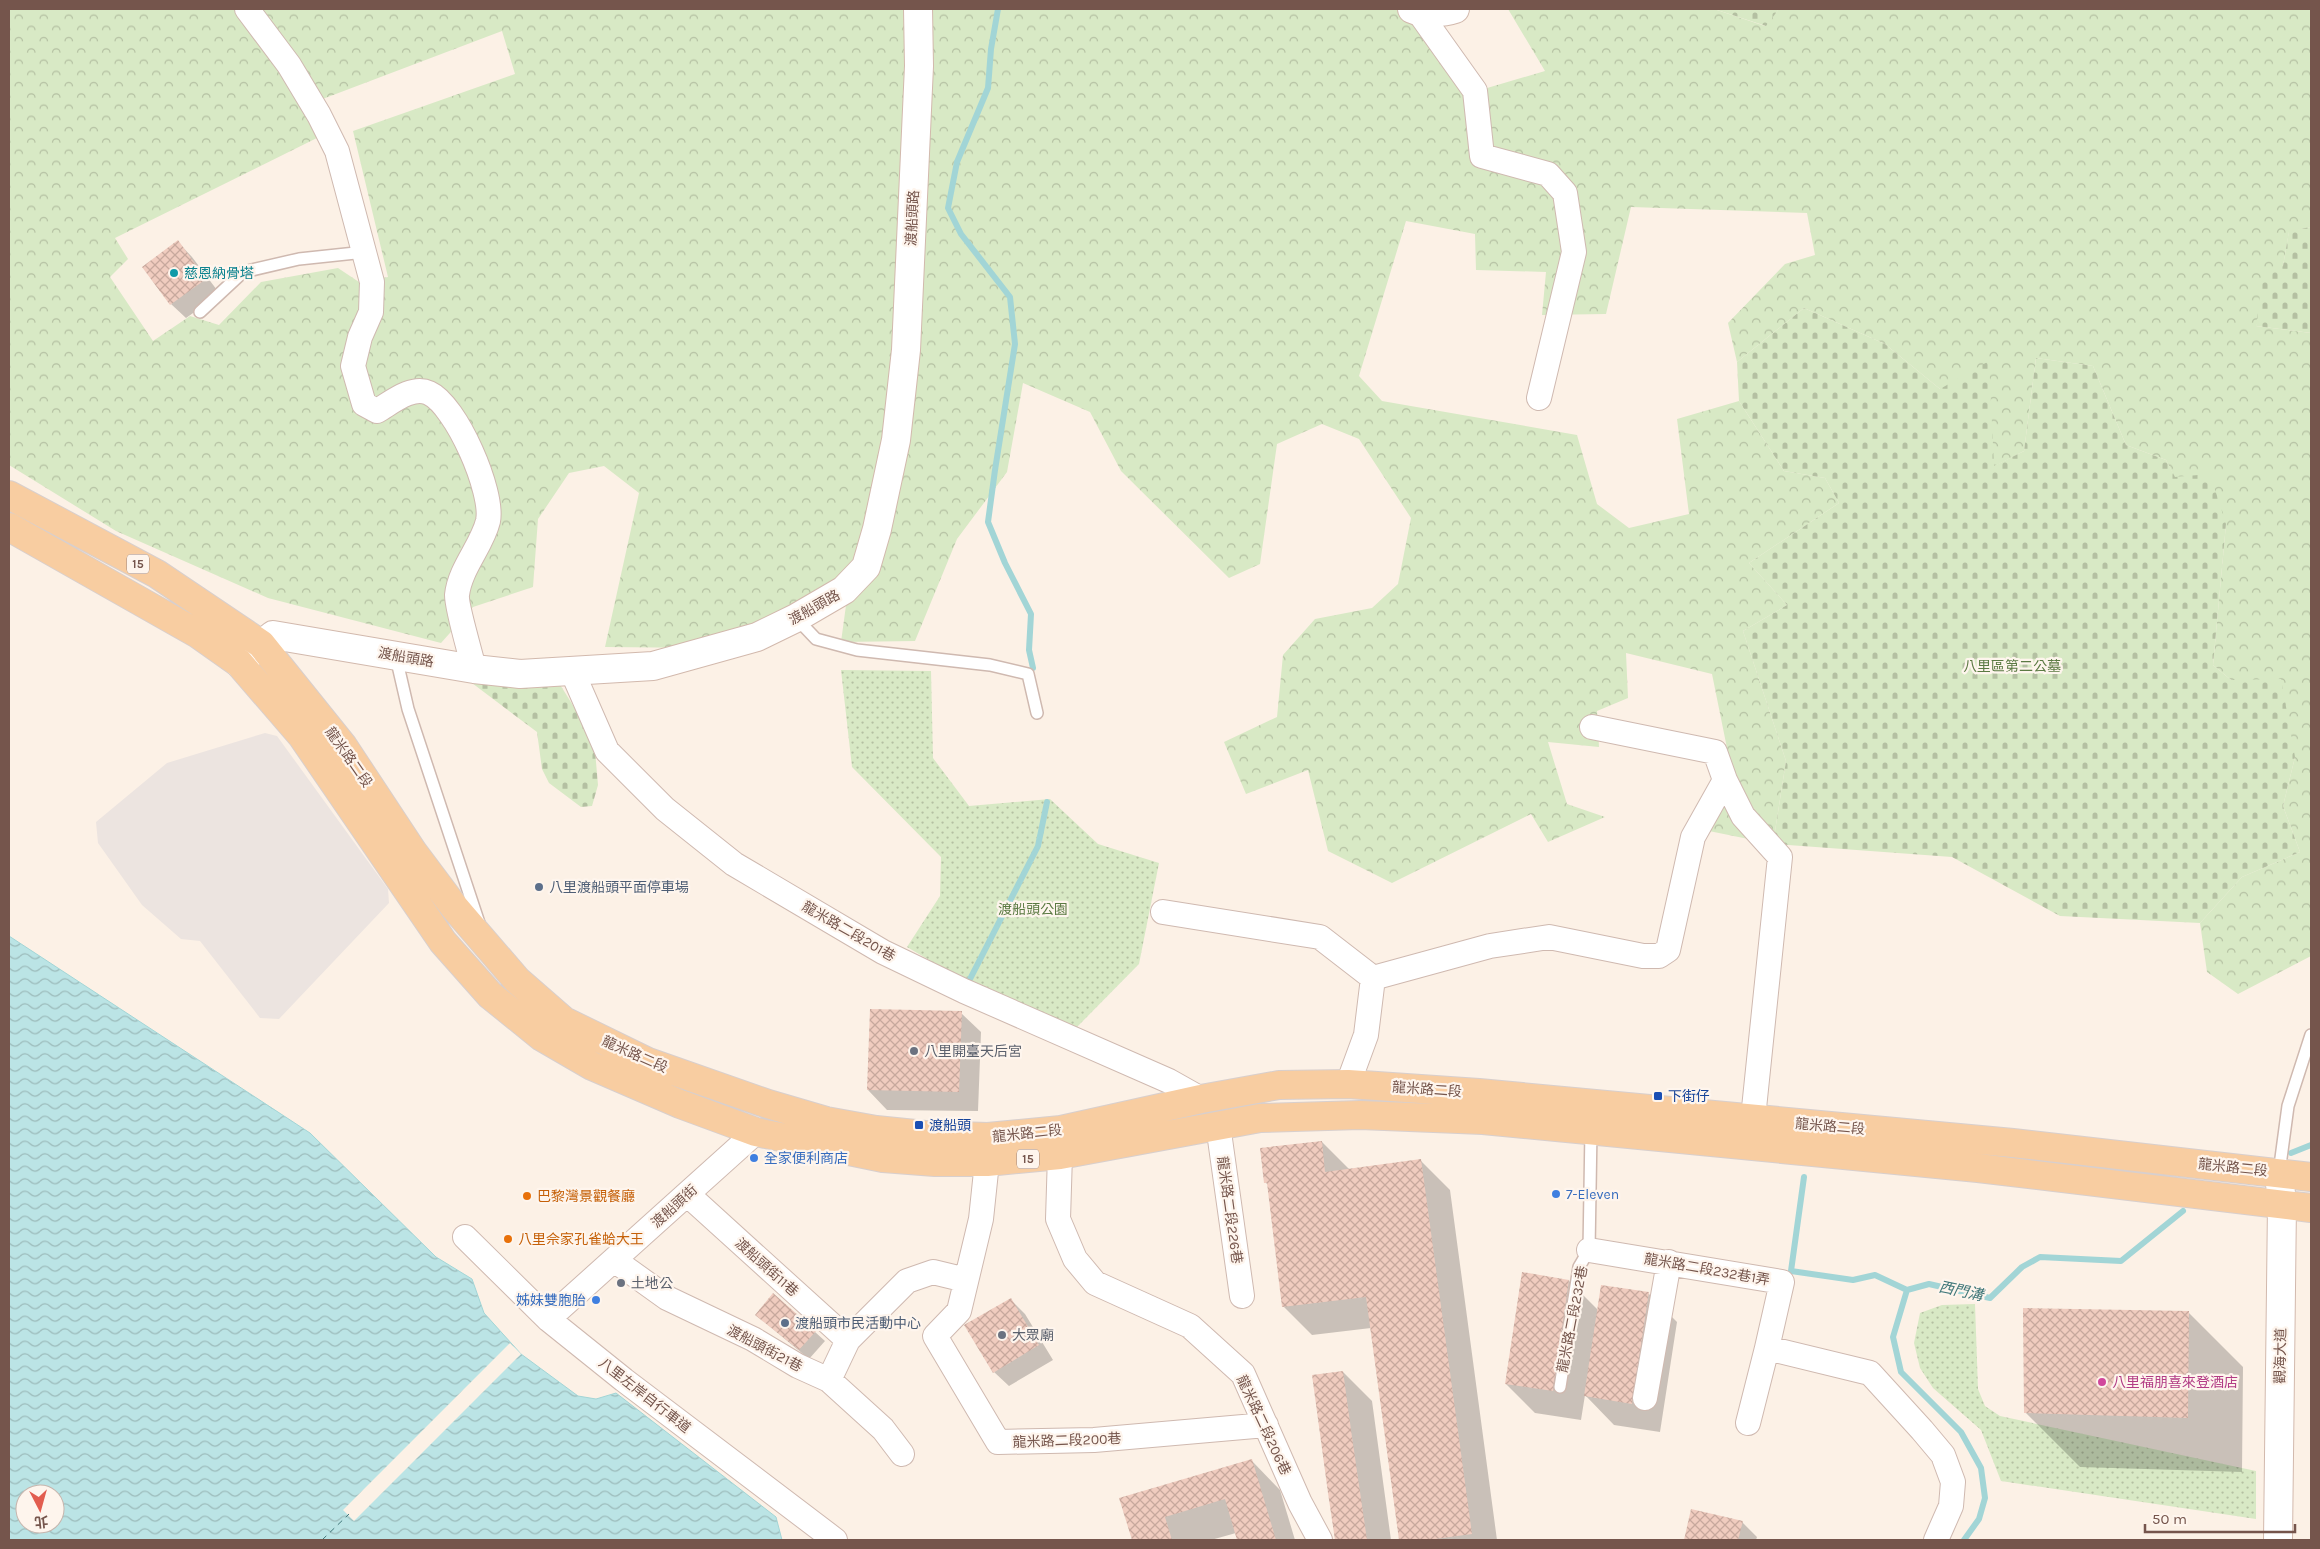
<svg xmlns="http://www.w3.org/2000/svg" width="2320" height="1549" viewBox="0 0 2320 1549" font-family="Karla,'Noto Sans TC',sans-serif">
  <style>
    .industrial { fill: #ece4e0 }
    .forest { fill: url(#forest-crowns); fill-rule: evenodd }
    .cemetery { fill: url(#cemetery-stones) }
    .park { fill: url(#park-dots) }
    .water { fill: url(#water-waves); stroke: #a2d5d6; fill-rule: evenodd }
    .pier { fill: #fcf1e6 }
    .shadow { fill: #0003 }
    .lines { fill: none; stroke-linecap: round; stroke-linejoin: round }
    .stream { stroke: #a2d5d6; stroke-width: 6 }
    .ferry { stroke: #407779; stroke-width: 1; stroke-dasharray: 6 5; stroke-linecap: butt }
    .building { fill: url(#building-cross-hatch) }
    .lane-casing { stroke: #cfb9b0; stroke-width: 14 }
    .street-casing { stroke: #cfb9b0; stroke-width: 26 }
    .secondary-casing { stroke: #d2b9ad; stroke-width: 30 }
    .primary-casing { stroke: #d8cfcd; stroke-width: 30 }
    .lane { stroke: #fff; stroke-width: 11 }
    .street { stroke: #fff; stroke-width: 24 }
    .secondary { stroke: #fff; stroke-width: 28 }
    .primary { stroke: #f8cda1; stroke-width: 28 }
    .culture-dot { fill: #0f9aa8; stroke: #fef5ed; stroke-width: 2 }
    .service-dot { fill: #5c6f8a; stroke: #fef5ed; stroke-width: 2 }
    .worship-dot { fill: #6b7280; stroke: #fef5ed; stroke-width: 2 }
    .transit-dot { fill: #1a4fb4; stroke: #fef5ed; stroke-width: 2 }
    .shop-dot { fill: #3f7fe0; stroke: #fef5ed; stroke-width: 2 }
    .food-dot { fill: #e8710a; stroke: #fef5ed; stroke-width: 2 }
    .hotel-dot { fill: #d1479c; stroke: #fef5ed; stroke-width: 2 }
    .labels { text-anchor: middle; stroke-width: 4.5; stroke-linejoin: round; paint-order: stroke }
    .shield { fill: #fef5ed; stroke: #9e857c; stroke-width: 1 }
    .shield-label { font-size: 12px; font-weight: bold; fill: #75554c }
    .street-label { font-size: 14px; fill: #75554c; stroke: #fef5ed }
    .culture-label { font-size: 14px; fill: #0d838f; stroke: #fef5ed; text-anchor: start }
    .park-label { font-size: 14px; fill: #5b7a43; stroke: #fef5ed }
    .service-label { font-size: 14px; fill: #4e5e75; stroke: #fef5ed; text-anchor: start }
    .worship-label { font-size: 14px; fill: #5b616d; stroke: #fef5ed; text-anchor: start }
    .transit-label { font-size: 14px; fill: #164399; stroke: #fef5ed; text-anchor: start }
    .shop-label { font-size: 14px; fill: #366cbe; stroke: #fef5ed; text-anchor: start }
    .food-label { font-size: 14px; fill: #c56008; stroke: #fef5ed; text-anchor: start }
    .hotel-label { font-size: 14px; fill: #b23c85; stroke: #fef5ed; text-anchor: start }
    .water-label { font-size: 15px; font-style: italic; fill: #407779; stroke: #fef5ed }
  </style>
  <defs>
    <pattern id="forest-crowns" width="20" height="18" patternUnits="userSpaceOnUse" patternTransform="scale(1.25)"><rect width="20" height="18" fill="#d8e9c5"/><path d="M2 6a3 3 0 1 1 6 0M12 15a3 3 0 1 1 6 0" fill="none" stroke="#b4c0a2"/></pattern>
    <pattern id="cemetery-stones" width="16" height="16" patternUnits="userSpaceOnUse" patternTransform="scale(1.25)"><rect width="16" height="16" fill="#d8e9c5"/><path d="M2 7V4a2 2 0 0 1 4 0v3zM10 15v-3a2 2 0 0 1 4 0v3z" fill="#b4c0a2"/></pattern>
    <pattern id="park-dots" width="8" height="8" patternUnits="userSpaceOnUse" patternTransform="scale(1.25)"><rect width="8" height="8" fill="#d8e9c5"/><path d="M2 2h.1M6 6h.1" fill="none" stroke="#b4c0a2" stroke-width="1.8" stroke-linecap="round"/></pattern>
    <pattern id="water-waves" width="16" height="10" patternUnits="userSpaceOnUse" patternTransform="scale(1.25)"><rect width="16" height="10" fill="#bbe4e5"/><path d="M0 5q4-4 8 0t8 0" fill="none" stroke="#9dbcbc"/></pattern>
    <pattern id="building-cross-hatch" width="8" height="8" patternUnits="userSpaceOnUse" patternTransform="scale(1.25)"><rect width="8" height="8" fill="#f0ccbf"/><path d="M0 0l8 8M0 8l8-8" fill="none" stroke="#c7a89d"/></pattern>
  </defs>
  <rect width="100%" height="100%" fill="#fcf1e6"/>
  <!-- industrial -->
  <path class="industrial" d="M265,733L277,736L388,889L389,903L279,1019L260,1018L200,941L181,939L142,905L98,843L96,822L167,763Z"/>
  <!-- forest -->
  <path class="forest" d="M9,9H1433L1477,91L1545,71L1508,9H1714L1765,26L1779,9H2311V227L2289,232L2283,266L2256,326L2311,333V956L2238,994L2207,972L2200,923L2242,877L2300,852L2283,806L2295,757L2231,680L2213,665L2226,524L2175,478L2166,460L2126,445L2093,366L2036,358L2024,451L1993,467L1940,389L1885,344L1804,308L1737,362L1728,323L1785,264L1815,255L1807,213L1631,207L1606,314L1542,315L1546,272L1476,270L1475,234L1406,221L1359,376L1382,401L1577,435L1597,504L1629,528L1689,514L1677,419L1739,401L1784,471L1825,478L1839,503L1749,563L1787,605L1743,631L1786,761L1773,844L1709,831L1729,758L1712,674L1626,653L1628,698L1597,711L1599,747L1548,742L1567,804L1605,817L1548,842L1531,814L1392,883L1328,851L1308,770L1246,794L1224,742L1277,717L1283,655L1315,619L1372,608L1398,584L1411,518L1359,439L1322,424L1277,444L1260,564L1229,578L1121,471L1090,412L1023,383L1007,472L957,539L915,641L841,642L850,576L711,648L605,647L639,493L604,466L569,473L538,519L533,587L473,607L441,643L268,598L116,531L9,465ZM502,31L515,74L353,131L388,277L359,282L338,268L261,282L219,325L190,316L153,341L110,277L128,259L115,238L329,132L320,100Z"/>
  <!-- cemetery -->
  <path class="cemetery" d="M1714,9H1779L1766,26Z
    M2311,227V333L2256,326L2262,279L2283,266L2289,231Z
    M1804,308L1885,344L1940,389L1989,361L1994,466L2024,451L2036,358L2093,366L2126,445L2166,460L2175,477L2210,474L2226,524L2213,665L2231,680L2281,679L2295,757L2283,806L2300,852L2242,877L2200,923L2060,916L1952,857L1773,844L1786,761L1743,631L1787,605L1749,563L1839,503L1825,478L1784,471L1739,401L1737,362Z
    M468,680L559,683L594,739L598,785L592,806L581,807L549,783L542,769L537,732Z"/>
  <!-- park -->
  <path class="park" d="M841,670L931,671L933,758L969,806L1050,799L1098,844L1159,863L1139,964L1077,1027L963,980L907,947L940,896L941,857L852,767Z
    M1975,1304L1978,1389L1985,1406L2000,1416L2256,1471V1519L2001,1481L1981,1430L1933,1388L1920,1368L1914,1343L1920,1313L1942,1305Z"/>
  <!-- water -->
  <path class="water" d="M9,936L310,1133L436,1257L472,1279L484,1313L521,1354L578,1396L596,1399L616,1393L776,1517L782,1540H9ZM25,1494H55V1524H25Z"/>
  <!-- pier -->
  <path class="pier" d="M510,1343L521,1354L354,1521L343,1510Z"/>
  <!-- shadow -->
  <path class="shadow" d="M178,242L192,257L220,294L186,318L171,304Z
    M961,1013L981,1032L978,1111L887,1110L868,1090Z
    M1322,1142L1350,1170L1421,1161L1450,1190L1497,1540H1401L1371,1328L1312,1335L1283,1306L1269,1186L1266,1183Z
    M1569,1281L1599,1311L1648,1293L1677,1322L1660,1432L1614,1425L1585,1395L1581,1420L1535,1413L1506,1384Z
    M1010,1299L1025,1314L1053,1360L1009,1386L994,1372Z
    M2188,1312L2243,1367L2242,1472L2080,1467L2025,1412Z
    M756,1315L815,1332L825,1341L809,1359Z
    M1343,1372L1372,1401L1391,1540H1336L1313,1376Z
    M1252,1461L1280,1490L1295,1540H1238L1236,1533L1211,1540H1133L1121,1499Z
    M1692,1510L1742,1522L1757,1537L1756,1540H1685Z"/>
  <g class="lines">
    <!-- stream -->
    <path class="stream" d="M998,9L991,49L988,88L957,162L948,208L961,234L1010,297L1015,344L995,470L988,522L1005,563L1031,614L1029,650L1033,668
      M968,983L1038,846L1047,802
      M2291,1153L2311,1145
      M1804,1177L1791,1271L1853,1280L1875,1275L1907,1290
      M1964,1540L1979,1519L1985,1498L1981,1468L1961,1432L1901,1372L1893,1337L1907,1290L1929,1284L1990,1298L2022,1267L2040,1257L2121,1261L2183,1211"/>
    <!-- ferry -->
    <path class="ferry" d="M322,1540L349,1514"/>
  </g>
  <!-- building -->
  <path class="building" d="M178,240L206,279L170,305L142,267Z
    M870,1009L962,1011L959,1092L867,1090Z
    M1322,1141L1325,1172L1421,1159L1472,1534L1428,1540H1399L1366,1297L1282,1307L1267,1183H1264L1260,1148Z
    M1522,1272L1569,1280L1553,1391L1505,1384Z
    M1601,1285L1649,1292L1632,1404L1584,1396Z
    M773,1293L816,1331L799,1350L755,1315Z
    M1011,1298L1039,1345L993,1373L964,1325Z
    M2023,1308L2189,1311L2188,1418L2024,1413Z
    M1343,1371L1351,1430L1367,1540H1335L1328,1493L1312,1375Z
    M1252,1459L1276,1540H1237L1225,1499L1165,1517L1172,1540H1132L1119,1498Z
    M1691,1509L1743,1521L1738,1540H1684Z"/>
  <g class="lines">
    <defs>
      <path id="lane" d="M200,312L243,272L299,259L365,252
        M796,618L816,639L857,650L990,665L1028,674L1037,713
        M396,657L408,709L479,923
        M2279,1173L2288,1106L2311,1035
        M1560,1387L1579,1267L1589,1250L1591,1130"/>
      <path id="street" d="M247,9L289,65L319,115L337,151L372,282L371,312L360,337L353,366L364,404L377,411C391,403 412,385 429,393C456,405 494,492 488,521C482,546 460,568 457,595C456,606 471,655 474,669
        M1418,11L1475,91L1482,156L1548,174L1565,193L1574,252L1539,398
        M572,671L607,751L665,809L734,864L883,952L964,991L1169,1081L1201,1099
        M1592,727L1715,752L1725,780L1743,816L1780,857L1753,1118
        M1163,912L1320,937L1373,978
        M1348,1084L1366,1035L1373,978L1490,946L1549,937L1643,956H1659L1668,950L1693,837L1725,780
        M1218,1125L1242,1296
        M1060,1155L1058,1219L1075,1259L1095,1283L1190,1326L1243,1374L1300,1503L1320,1540
        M987,1162L981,1219L959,1311L935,1336L998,1442L1094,1440L1266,1425
        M687,1194L848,1340
        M465,1237L548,1319L624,1380L835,1540
        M1589,1250L1782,1282L1767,1348L1870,1373L1922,1430L1943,1455L1953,1482L1951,1506L1936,1540
        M614,1260L667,1298L753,1339L798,1366L829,1380L883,1429L902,1454
        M548,1319L756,1132
        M829,1380L848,1340L907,1281L933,1272L966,1280
        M1645,1398L1669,1262
        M1748,1423L1767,1348"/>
      <path id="secondary" d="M1412,9C1423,14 1443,13 1455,9
        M239,663L273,635L474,669L520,674L653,666L757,637L796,618L844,590L866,567L877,529L896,440L906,350L919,66L918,9
        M2278,1540L2282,1204L2279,1173"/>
      <path id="primary" d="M9,495L157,574L261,644L343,746L413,852L455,908L517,980L564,1021L648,1062L768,1104L826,1121L876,1130L925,1135L988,1137L1061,1130L1201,1099L1279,1085L1348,1084L1479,1093L2013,1143L2311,1177
        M9,527L198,634L239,663L302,736L443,942L490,995L542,1037L592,1066L680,1104L756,1132L883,1158L935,1162H987L1060,1155L1260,1118L1360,1115L1483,1120L1978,1168L2311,1208"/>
    </defs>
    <!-- lane casing -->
    <use href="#lane" class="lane-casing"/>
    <!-- street casing -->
    <use href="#street" class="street-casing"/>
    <!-- secondary casing -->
    <use href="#secondary" class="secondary-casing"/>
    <!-- primary casing -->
    <use href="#primary" class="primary-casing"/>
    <!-- lane -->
    <use href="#lane" class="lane"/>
    <!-- street -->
    <use href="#street" class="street"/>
    <!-- secondary -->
    <use href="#secondary" class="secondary"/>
    <!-- primary -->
    <use href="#primary" class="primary"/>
  </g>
  <!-- markers -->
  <circle class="culture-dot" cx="174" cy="273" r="5"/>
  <g class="service-dot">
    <circle cx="539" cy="887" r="5"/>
    <circle cx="785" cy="1323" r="5"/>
  </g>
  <g class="worship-dot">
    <circle cx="914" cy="1051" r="5"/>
    <circle cx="621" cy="1283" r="5"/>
    <circle cx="1002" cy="1335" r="5"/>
  </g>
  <g class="transit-dot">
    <rect x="1653" y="1091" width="10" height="10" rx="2.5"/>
    <rect x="914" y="1120" width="10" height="10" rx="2.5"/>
  </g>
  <g class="shop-dot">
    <circle cx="754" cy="1158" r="5"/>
    <circle cx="1556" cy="1194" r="5"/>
    <circle cx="596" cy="1300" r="5"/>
  </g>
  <g class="food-dot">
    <circle cx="527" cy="1196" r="5"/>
    <circle cx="508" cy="1239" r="5"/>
  </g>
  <circle class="hotel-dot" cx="2102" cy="1382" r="5"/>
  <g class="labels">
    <!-- shield labels -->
    <g class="shield">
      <rect x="127" y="554.5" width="22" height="19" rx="4"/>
      <rect x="1017" y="1149.5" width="22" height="19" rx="4"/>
    </g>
    <g class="shield-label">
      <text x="138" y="568">15</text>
      <text x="1028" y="1163">15</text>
    </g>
    <!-- street labels -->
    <g class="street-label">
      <text transform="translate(912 218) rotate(-87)" y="5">渡船頭路</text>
      <text transform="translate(814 607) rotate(-29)" y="5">渡船頭路</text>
      <text transform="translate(406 657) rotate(10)" y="5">渡船頭路</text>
      <text transform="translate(349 757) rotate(55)" y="5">龍米路二段</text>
      <text transform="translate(849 931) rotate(30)" y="5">龍米路二段201巷</text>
      <text transform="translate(635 1054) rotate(24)" y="5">龍米路二段</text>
      <text transform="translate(1427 1089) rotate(4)" y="5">龍米路二段</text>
      <text transform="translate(1830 1126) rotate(5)" y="5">龍米路二段</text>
      <text transform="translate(1027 1133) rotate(-6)" y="5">龍米路二段</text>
      <text transform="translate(2233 1167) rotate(6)" y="5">龍米路二段</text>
      <text transform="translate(674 1206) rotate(-42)" y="5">渡船頭街</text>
      <text transform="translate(1230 1210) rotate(82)" y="5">龍米路二段226巷</text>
      <text transform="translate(767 1267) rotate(42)" y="5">渡船頭街11巷</text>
      <text transform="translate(1707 1269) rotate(10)" y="5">龍米路二段232巷1弄</text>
      <text transform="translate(1572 1319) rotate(-79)" y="5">龍米路二段232巷</text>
      <text transform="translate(765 1348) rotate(28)" y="5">渡船頭街21巷</text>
      <text transform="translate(2280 1356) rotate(-89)" y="5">觀海大道</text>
      <text transform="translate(645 1395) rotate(38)" y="5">八里左岸自行車道</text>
      <text transform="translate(1264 1425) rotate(65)" y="5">龍米路二段206巷</text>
      <text transform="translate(1067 1440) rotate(-2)" y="5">龍米路二段200巷</text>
    </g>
    <!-- culture labels -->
    <g class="culture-label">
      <text x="184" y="278">慈恩納骨塔</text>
    </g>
    <!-- park labels -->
    <g class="park-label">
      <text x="2012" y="671">八里區第二公墓</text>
      <text x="1033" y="914">渡船頭公園</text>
    </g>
    <!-- service labels -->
    <g class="service-label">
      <text x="549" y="892">八里渡船頭平面停車場</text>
      <text x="795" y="1328">渡船頭市民活動中心</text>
    </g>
    <!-- worship labels -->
    <g class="worship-label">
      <text x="924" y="1056">八里開臺天后宮</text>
      <text x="631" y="1288">土地公</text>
      <text x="1012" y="1340">大眾廟</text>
    </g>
    <!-- transit labels -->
    <g class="transit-label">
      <text x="1668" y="1101">下街仔</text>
      <text x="929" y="1130">渡船頭</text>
    </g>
    <!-- shop labels -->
    <g class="shop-label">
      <text x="764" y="1163">全家便利商店</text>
      <text x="1566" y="1199">7-Eleven</text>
      <text x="586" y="1305" text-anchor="end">姊妹雙胞胎</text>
    </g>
    <!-- food labels -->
    <g class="food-label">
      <text x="537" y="1201">巴黎灣景觀餐廳</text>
      <text x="518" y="1244">八里佘家孔雀蛤大王</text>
    </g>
    <!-- hotel labels -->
    <g class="hotel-label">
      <text x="2112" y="1387">八里福朋喜來登酒店</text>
    </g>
    <!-- water labels -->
    <g class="water-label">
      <text transform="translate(1961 1291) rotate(12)" y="5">西門溝</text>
    </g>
  </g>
  <!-- border -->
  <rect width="2320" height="1549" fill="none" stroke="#75554c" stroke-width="20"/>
  <!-- north arrow -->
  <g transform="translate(40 1509) rotate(174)"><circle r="24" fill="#fef5ed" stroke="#c7b5ad"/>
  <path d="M0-4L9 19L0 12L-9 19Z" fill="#e25d4f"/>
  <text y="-8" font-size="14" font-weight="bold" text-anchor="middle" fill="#75554c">北</text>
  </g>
  <!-- scale -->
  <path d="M2145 1524v8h150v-8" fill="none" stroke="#75554c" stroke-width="2.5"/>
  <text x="2152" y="1524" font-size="15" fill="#75554c" stroke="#fef5ed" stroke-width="4" paint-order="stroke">50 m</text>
</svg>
